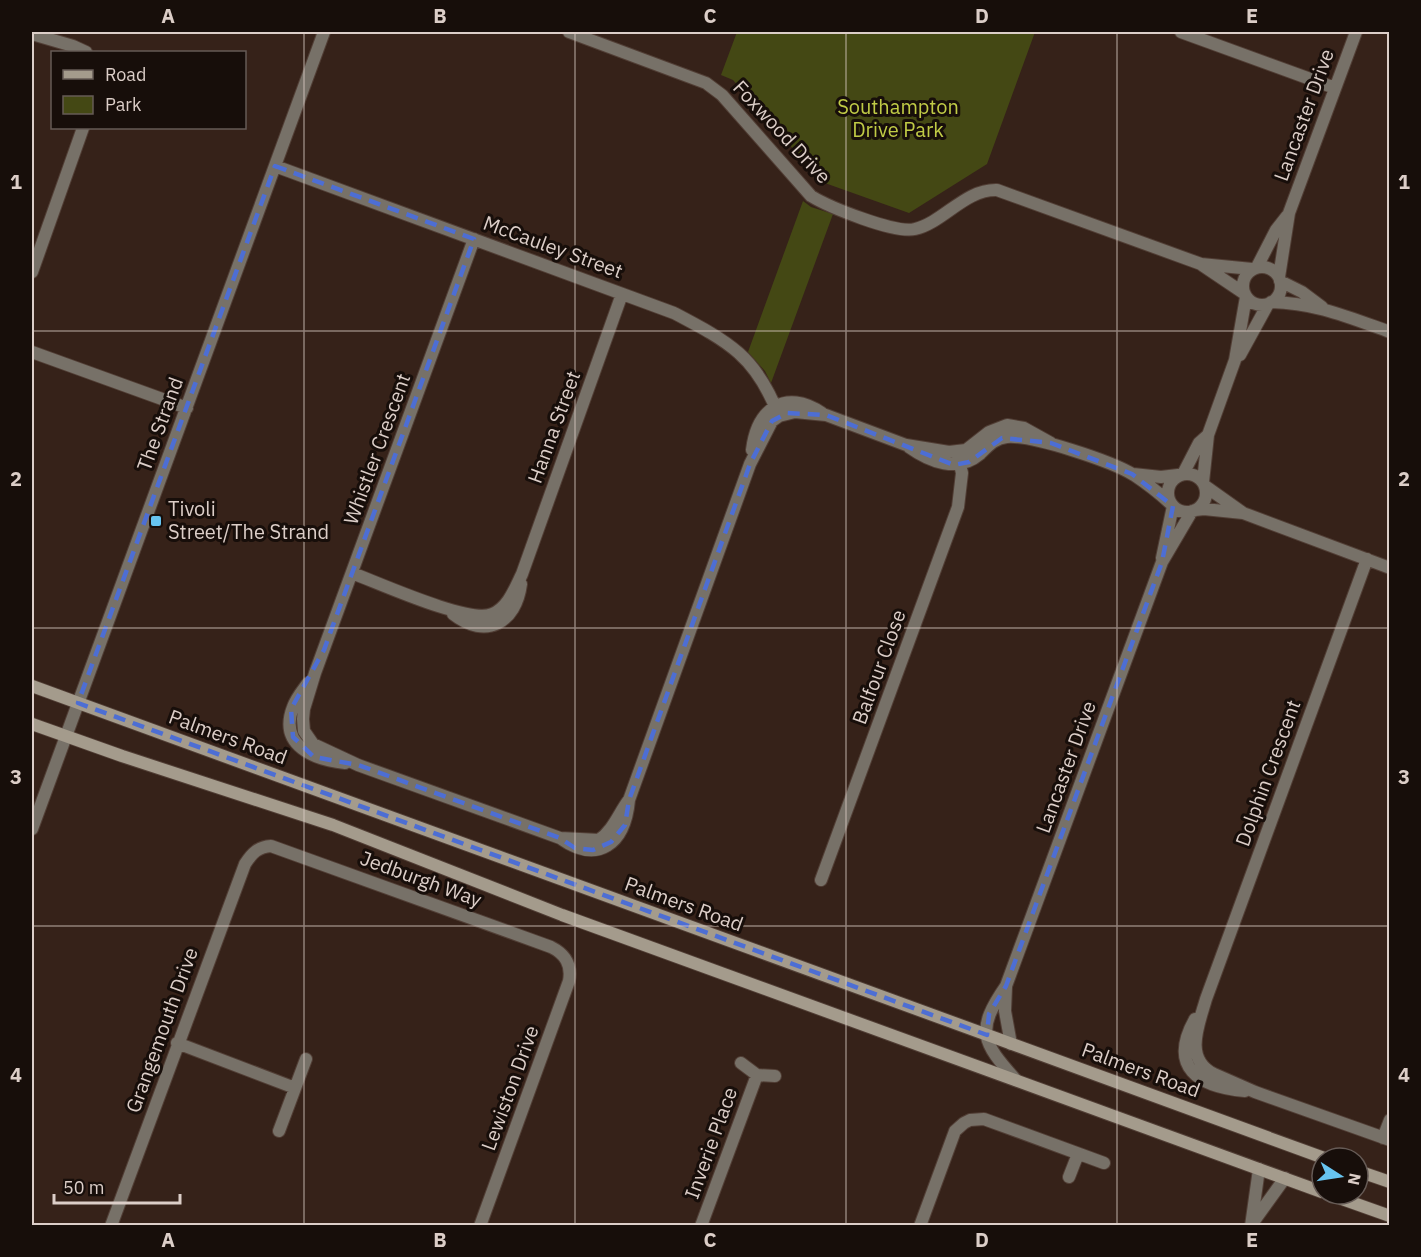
<svg xmlns="http://www.w3.org/2000/svg" width="1421" height="1257" viewBox="0 0 1421 1257" font-family="'IBM Plex Sans',sans-serif">
  <style>
    .green { fill: #444814 }
    .lines { fill: none; stroke-linecap: round; stroke-linejoin: round }
    .street-casing { stroke: #513e35; stroke-width: 14 }
    .secondary-casing { stroke: #513e35; stroke-width: 14 }
    .street { stroke: #777168; stroke-width: 12 }
    .secondary { stroke: #a49b8c; stroke-width: 12 }
    .marked { fill: none; stroke: #4d6ed4; stroke-width: 4.5; stroke-dasharray: 12 8; stroke-linejoin: round }
    .grid { fill: none; stroke: #dccec8; stroke-width: 1.5; stroke-opacity: 0.55 }
    .poi-dot { fill: #67c4f0; stroke: #170e0a; stroke-width: 2 }
    .labels { text-anchor: middle; stroke-width: 6; stroke-linejoin: round; paint-order: stroke }
    .park-label { font-size: 20px; fill: #c0cb46; stroke: #170e0a }
    .street-label { font-size: 20px; fill: #dccec8; stroke: #170e0a }
    .poi-label { font-size: 20px; fill: #dccec8; stroke: #170e0a; text-anchor: start }
    .neatline { fill: none; stroke: #dccec8; stroke-width: 2 }
    .grid-label { font-size: 20px; text-anchor: middle; font-weight: bold; fill: #dccec8 }
  </style>
  <rect width="100%" height="100%" fill="#362219"/>
  <!-- green -->
  <path class="green" d="M737,32H1035L987,164L909,213L822,182L733,80L721,75Z
    M803,201L811,207L833,214L771,383L765,371L748,352Z"/>
  <g class="lines">
    <defs>
      <path id="street" d="M569,32L706,83L722,95L811,196C829,207 895,234 915,229C944,222 965,189 997,190L1201,264L1252,269
        M1181,32L1335,88
        M32,34L73,46L86,52
        M275,166L674,313C729,342 756,356 779,416
        M474,239L315,673L304,709L303,719L304,731L313,744L358,765L560,838C598,865 625,844 629,800L750,464L772,421L779,416L795,412L826,415L906,445L949,452L966,450L989,432L1007,425L1024,428L1051,443
        M1202,265L1245,294
        M1257,267L1276,230L1287,216
        M1243 286a19 19 0 1 1 38 0a19 19 0 1 1-38 0Z
        M32,272L83,128
        M1279,277L1289,213L1356,32
        M1280,281L1302,292L1322,307
        M1271,302C1316,303 1348,317 1390,332
        M32,352L187,408
        M1240,355L1268,304
        M909,447C930,462 958,473 980,454C988,446 995,438 1007,437C1033,435 1111,461 1134,475C1146,483 1159,493 1170,503
        M752,450C757,409 785,388 822,413
        M1168 493a19 19 0 1 1 38 0a19 19 0 1 1-38 0Z
        M1133,474L1161,477L1178,475
        M1183,474L1199,443L1208,435
        M1203,482L1208,435L1235,360L1246,297
        M1205,486L1243,513L1390,568
        M1195,510L1204,509L1243,513
        M1162,558L1173,506
        M1367,559L1206,999C1199,1024 1183,1059 1214,1074L1255,1092L1390,1140
        M352,573C379,583 469,624 492,614C508,608 515,588 522,574L622,294
        M453,614C486,640 516,623 521,584
        M308,683C303,690 296,698 293,707C278,746 315,760 345,763
        M32,829L324,32
        M560,838L599,840C613,830 618,815 628,801
        M821,880L958,507L962,473L957,452
        M1006,987L1005,1011L1011,1044
        M1195,1019C1168,1067 1198,1087 1245,1091
        M177,1043L295,1088
        M741,1063L757,1075L775,1076
        M1016,1080C982,1042 975,1031 1006,986L1162,562L1192,511
        M279,1131L306,1059
        M1383,1138L1390,1120
        M1069,1177L1078,1154
        M1254,1221L1285,1178
        M111,1226L245,864C252,853 258,847 271,846L551,947C565,954 572,964 569,981L480,1226
        M701,1226L757,1075
        M920,1226L955,1131L964,1123L970,1120L984,1119L1104,1163
        M1251,1226L1259,1169"/>
      <path id="secondary" d="M32,686L1324,1158
        M32,724L122,756L333,825L562,915L1322,1192
        M1358,1171L1390,1182
        M1328,1194L1390,1216"/>
    </defs>
    <!-- street casing -->
    <use href="#street" class="street-casing"/>
    <!-- secondary casing -->
    <use href="#secondary" class="secondary-casing"/>
    <!-- street -->
    <use href="#street" class="street"/>
    <!-- secondary -->
    <use href="#secondary" class="secondary"/>
  </g>
  <!-- marked area -->
  <path class="marked" d="M275,166L474,239L324,650L291,709L293,737L314,757L358,765L560,838L575,848L593,850L611,842L625,825L629,800L750,464L772,421L787,413L826,415L954,465L969,462L1002,438L1051,443L1132,474L1173,506L1162,562L1006,986L989,1014L987,1035L78,703Z"/>
  <!-- grid -->
  <path class="grid" d="M304,32V1226M575,32V1226M846,32V1226M1117,32V1226M32,331H1390M32,628H1390M32,926H1390"/>
  <!-- markers -->
  <rect class="poi-dot" x="150" y="515" width="12" height="12" rx="3"/>
  <g class="labels">
    <!-- park labels -->
    <g class="park-label">
      <text x="898" y="114">Southampton<tspan x="898" dy="23">Drive Park</tspan></text>
    </g>
    <!-- street labels -->
    <g class="street-label">
      <text transform="translate(1304 115) rotate(-70)" y="7">Lancaster Drive</text>
      <text transform="translate(782 132) rotate(47)" y="7">Foxwood Drive</text>
      <text transform="translate(553 247) rotate(20)" y="7">McCauley Street</text>
      <text transform="translate(160 424) rotate(-70)" y="7">The Strand</text>
      <text transform="translate(554 427) rotate(-70)" y="7">Hanna Street</text>
      <text transform="translate(377 449) rotate(-70)" y="7">Whistler Crescent</text>
      <text transform="translate(879 667) rotate(-70)" y="7">Balfour Close</text>
      <text transform="translate(228 737) rotate(20)" y="7">Palmers Road</text>
      <text transform="translate(1066 767) rotate(-70)" y="7">Lancaster Drive</text>
      <text transform="translate(1268 773) rotate(-70)" y="7">Dolphin Crescent</text>
      <text transform="translate(421 879) rotate(20)" y="7">Jedburgh Way</text>
      <text transform="translate(684 904) rotate(20)" y="7">Palmers Road</text>
      <text transform="translate(162 1030) rotate(-70)" y="7">Grangemouth Drive</text>
      <text transform="translate(1141 1070) rotate(20)" y="7">Palmers Road</text>
      <text transform="translate(510 1088) rotate(-70)" y="7">Lewiston Drive</text>
      <text transform="translate(711 1143) rotate(-70)" y="7">Inverie Place</text>
    </g>
    <!-- poi labels -->
    <g class="poi-label">
      <text x="168" y="516">Tivoli<tspan x="168" dy="23">Street/The Strand</tspan></text>
    </g>
  </g>
  <!-- border -->
  <rect width="1421" height="1257" fill="none" stroke="#170e0a" stroke-width="66"/>
  <!-- legend -->
  <rect x="51" y="51" width="195" height="78" fill="#170e0a" stroke="#665b56" stroke-width="1.5"/>
  <rect x="63" y="70" width="30" height="9" fill="#a49b8c" stroke="#665b56" stroke-width="1.5"/>
  <text x="105" y="81" font-size="18" fill="#dccec8">Road</text>
  <rect x="63" y="96" width="30" height="18" fill="#444814" stroke="#665b56" stroke-width="1.5"/>
  <text x="105" y="111" font-size="18" fill="#dccec8">Park</text>
  <!-- north arrow -->
  <g transform="translate(1340 1176) rotate(102)"><circle r="28" fill="#170e0a" stroke="#665b56" stroke-width="1.5"/>
  <path d="M0-4.5L10 22L0 15L-10 22Z" fill="#67c4f0"/>
  <text y="-9" font-size="16" font-weight="bold" text-anchor="middle" fill="#dccec8">N</text>
  </g>
  <!-- scale -->
  <path d="M54 1194v9h126v-9" fill="none" stroke="#dccec8" stroke-width="3"/>
  <text x="63" y="1194" font-size="18" fill="#dccec8" stroke="#170e0a" stroke-width="4.5" paint-order="stroke">50 m</text>
  <rect x="33" y="33" width="1355" height="1191" class="neatline"/>
  <g class="grid-label">
    <text x="168" y="23">A</text>
    <text x="440" y="23">B</text>
    <text x="710" y="23">C</text>
    <text x="982" y="23">D</text>
    <text x="1252" y="23">E</text>
    <text x="16" y="189">1</text>
    <text x="1404" y="189">1</text>
    <text x="16" y="486">2</text>
    <text x="1404" y="486">2</text>
    <text x="16" y="784">3</text>
    <text x="1404" y="784">3</text>
    <text x="16" y="1082">4</text>
    <text x="1404" y="1082">4</text>
    <text x="168" y="1247">A</text>
    <text x="440" y="1247">B</text>
    <text x="710" y="1247">C</text>
    <text x="982" y="1247">D</text>
    <text x="1252" y="1247">E</text>
  </g>
</svg>
